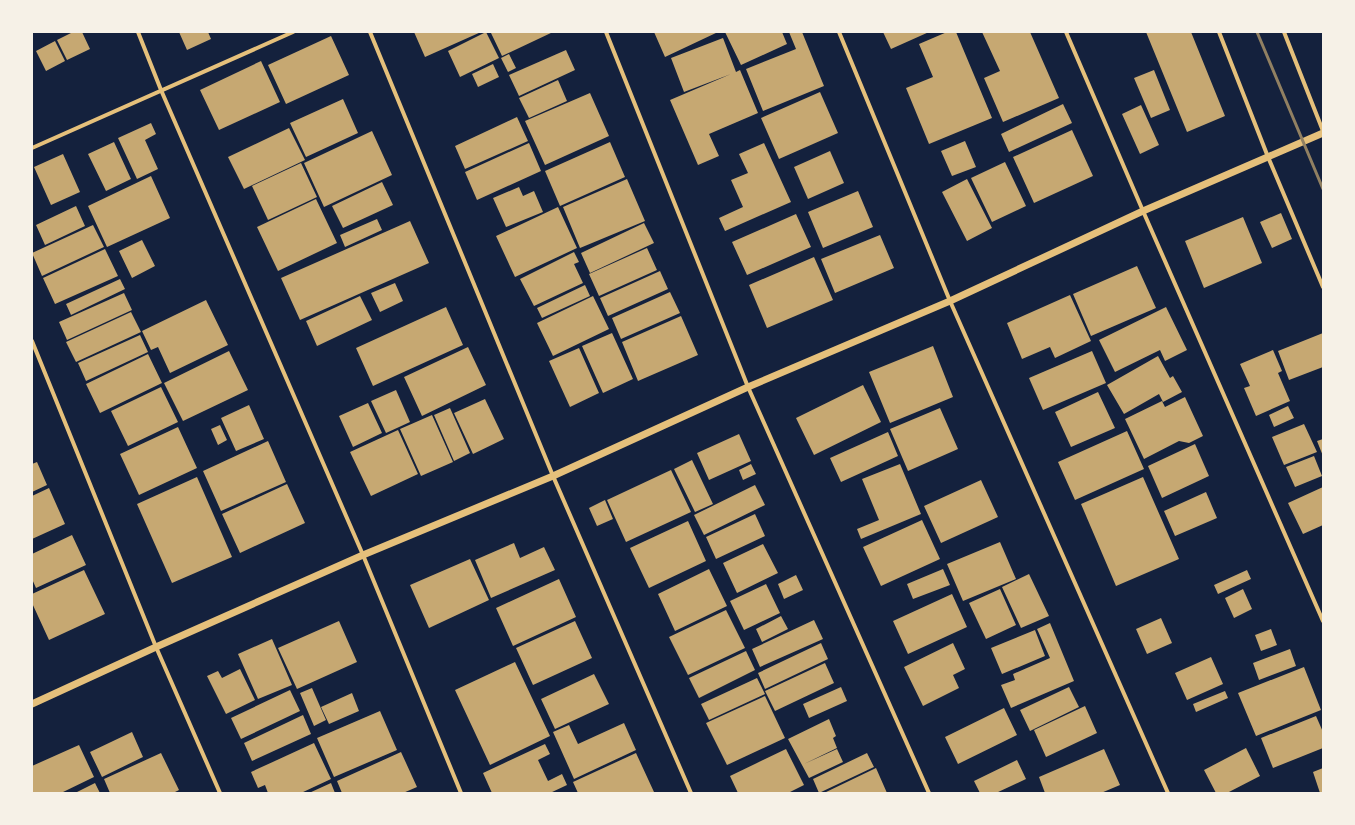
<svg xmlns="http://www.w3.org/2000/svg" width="1355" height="825" viewBox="0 0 1355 825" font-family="Mulish,sans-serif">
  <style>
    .building { fill: #c6a872 }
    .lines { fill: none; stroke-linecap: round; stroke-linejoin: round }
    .minor { stroke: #e5c07b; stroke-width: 4 }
    .tertiary { stroke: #e5c07b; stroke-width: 7 }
    .rail { stroke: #918062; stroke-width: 3 }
  </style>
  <rect width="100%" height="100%" fill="#14213d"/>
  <!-- building -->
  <path class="building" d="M73,32H82L90,49L67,60L57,40Z
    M179,32H208L211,39L187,50Z
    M414,32H481L425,57Z
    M486,32L499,58L460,77L448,51Z
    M493,32H553L502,56L491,33Z
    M654,32H718L665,57Z
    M725,32H782L787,44L741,65Z
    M789,32H802L824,86L763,111L746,69L796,49Z
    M883,32H929L891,49Z
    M947,32H956L992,118L929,144L906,88L933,77L919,44Z
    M982,32H1030L1059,98L1003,122L984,78L1000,71Z
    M1146,32H1191L1225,116L1187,132Z
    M331,36L349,75L286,104L268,65Z
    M723,38L736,72L740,70L758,113L709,134L719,156L698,165L670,100L731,74L684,92L671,58Z
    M55,41L65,61L46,71L36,51Z
    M566,50L575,70L519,96L509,75Z
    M509,54L516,68L508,72L501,58Z
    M261,61L280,102L219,130L200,90Z
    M493,64L499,77L478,87L472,74Z
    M1154,70L1170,110L1151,118L1134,78Z
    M558,80L567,101L529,118L519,98Z
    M820,92L838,133L779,159L761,118Z
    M590,93L609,136L545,165L525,121Z
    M343,99L358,133L306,157L290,123Z
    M1063,104L1072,123L1009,152L1001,134Z
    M1141,105L1159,145L1140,154L1122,114Z
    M517,117L528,141L465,169L455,146Z
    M151,123L156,134L145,140L158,169L137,179L118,138Z
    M289,128L305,160L244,189L228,157Z
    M1072,130L1093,176L1034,203L1013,157Z
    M372,131L392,175L324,207L304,163Z
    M965,141L976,167L952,176L941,151Z
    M114,142L131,179L106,191L88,154Z
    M610,142L625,177L560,206L545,171Z
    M529,143L541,171L477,200L465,172Z
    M764,143L791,202L725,231L719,218L743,207L731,180L748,173L739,154Z
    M830,151L844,183L808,199L794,167Z
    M63,154L80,192L51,205L34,167Z
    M1005,162L1026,206L992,222L971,178Z
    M301,163L317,197L268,220L252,186Z
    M151,176L170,218L107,247L88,206Z
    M627,179L645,221L580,248L563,207Z
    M967,179L992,228L967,241L942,192Z
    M382,182L393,205L343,228L332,206Z
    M519,187L523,196L534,191L543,212L506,227L493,198Z
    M858,191L873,227L823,248L808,212Z
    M316,199L337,243L278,271L257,227Z
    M76,206L85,226L45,245L36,225Z
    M558,207L577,248L515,277L496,236Z
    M1281,213L1292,239L1272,248L1260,222Z
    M796,214L811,247L747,275L732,242Z
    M1243,217L1262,263L1204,288L1185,241Z
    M377,219L382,230L345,247L340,235Z
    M410,221L429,263L300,320L281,278Z
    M644,223L654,243L590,273L581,253Z
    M93,225L104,247L42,276L32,253Z
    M880,235L894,268L835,293L821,259Z
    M142,240L155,266L132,278L119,251Z
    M647,248L657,270L599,296L589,274Z
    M105,249L118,276L55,304L43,278Z
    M574,252L579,262L574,264L583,283L534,306L520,279Z
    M814,257L833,300L767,328L749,285Z
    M1137,266L1156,308L1091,336L1073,294Z
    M660,271L668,289L608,316L600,298Z
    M120,279L125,289L71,315L66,304Z
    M395,283L403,301L380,312L371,293Z
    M585,285L590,296L542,318L537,308Z
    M670,292L680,313L621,339L612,318Z
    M124,293L132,310L67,340L59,322Z
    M1070,295L1091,341L1055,358L1050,347L1022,359L1007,323Z
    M360,296L372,320L317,346L306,321Z
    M593,296L609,329L553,356L537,323Z
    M206,300L228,345L170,373L158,347L151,350L142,331Z
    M446,307L463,345L373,386L356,348Z
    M1166,307L1187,350L1165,361L1160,350L1115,372L1099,340Z
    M131,312L141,332L76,362L66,342Z
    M681,316L698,355L638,381L622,342Z
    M612,333L633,379L603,393L582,346Z
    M1323,333V367L1289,380L1278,351Z
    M140,335L148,352L86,381L78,363Z
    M933,346L953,397L890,423L869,372Z
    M468,347L486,385L422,416L404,377Z
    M579,348L599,393L570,407L549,361Z
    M1273,350L1282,371L1278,373L1290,401L1256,416L1244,388L1250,386L1240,364Z
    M229,351L248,390L183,421L164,383Z
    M1092,351L1106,383L1043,410L1029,378Z
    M148,354L162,383L100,413L86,384Z
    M1158,356L1170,378L1173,376L1182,392L1163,402L1159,394L1124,414L1107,385Z
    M863,385L881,422L814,455L796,418Z
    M161,387L178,422L128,446L111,411Z
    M396,390L410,422L386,433L371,401Z
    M1098,392L1115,428L1071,447L1055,412Z
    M1185,397L1203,436L1189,443L1179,441L1144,459L1125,419L1162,401L1165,407Z
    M485,399L504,439L473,454L454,413Z
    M368,403L382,433L353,447L339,416Z
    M249,405L264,439L236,451L221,418Z
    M1288,406L1294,418L1274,427L1269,415Z
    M450,408L470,453L454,461L434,415Z
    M940,408L958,449L908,471L890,429Z
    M432,415L453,462L421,476L400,429Z
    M1304,424L1317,452L1284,465L1272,437Z
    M220,425L227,440L218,445L211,429Z
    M178,427L197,468L139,495L120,454Z
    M398,430L418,474L371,496L350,452Z
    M1127,431L1144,469L1075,500L1058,462Z
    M888,432L898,456L841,482L830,458Z
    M739,434L751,461L709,480L697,453Z
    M1323,439V456L1317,441Z
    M268,441L286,482L221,511L203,471Z
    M1195,444L1209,476L1162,498L1148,466Z
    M1314,456L1322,476L1295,487L1286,467Z
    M692,460L713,504L695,512L674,469Z
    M37,462L47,485L32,492V464Z
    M751,464L756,474L743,480L739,470Z
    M900,464L921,514L861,539L857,529L879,520L862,479Z
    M671,470L691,512L626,542L607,500Z
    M197,477L232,557L172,583L137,504Z
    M1143,477L1179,559L1116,586L1081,504Z
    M981,480L998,517L941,543L924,506Z
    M287,484L305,523L240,553L222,514Z
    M755,485L765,505L704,535L694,515Z
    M1323,487V525L1303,534L1288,503Z
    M49,488L65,524L32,539V496Z
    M1206,492L1217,518L1175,536L1164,511Z
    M605,500L613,519L597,526L589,508Z
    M755,514L765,536L716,559L706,537Z
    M922,520L940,559L881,586L863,547Z
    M688,521L706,561L649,588L630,548Z
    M72,535L86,565L36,588L32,579V554Z
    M1000,542L1016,579L963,601L947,564Z
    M514,543L520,558L544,547L555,570L491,598L475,560Z
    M763,544L778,573L737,593L723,563Z
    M470,559L489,600L429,628L410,585Z
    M709,569L727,606L675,631L658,594Z
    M943,569L950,585L913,599L907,584Z
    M84,570L105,614L49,640L32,603V594Z
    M1247,570L1251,579L1218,594L1214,585Z
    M1029,574L1049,616L1021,628L1002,587Z
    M796,575L803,590L784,599L778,584Z
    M559,579L576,617L513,646L496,608Z
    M766,584L780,613L744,630L730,601Z
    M1000,589L1016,625L986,639L969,603Z
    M1243,589L1252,609L1234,618L1225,598Z
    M952,594L967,627L908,654L893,621Z
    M726,610L745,648L688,675L669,637Z
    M781,616L788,629L762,642L756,629Z
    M1161,618L1172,643L1147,654L1136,629Z
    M814,620L823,639L760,667L752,649Z
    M339,621L357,662L297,689L278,648Z
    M575,621L592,658L533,685L516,648Z
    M1050,623L1074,681L1011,708L1001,685L1015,680L1013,674L1050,658L1037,629Z
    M1271,629L1277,645L1261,651L1255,635Z
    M1035,630L1045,656L1002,674L991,648Z
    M272,639L292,685L258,699L238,654Z
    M821,643L828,659L765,689L758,673Z
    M953,643L965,669L953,675L959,688L923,706L904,667Z
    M1290,649L1296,666L1259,680L1253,663Z
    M746,651L755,670L699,698L689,678Z
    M1211,657L1223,684L1187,700L1175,673Z
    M515,662L550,736L490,765L455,690Z
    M825,663L834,683L775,711L765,691Z
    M1304,667L1321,710L1256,736L1238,693Z
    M240,669L255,700L226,714L207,676L218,671L222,678Z
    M594,674L609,704L555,729L541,699Z
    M757,678L765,694L709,720L701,704Z
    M841,687L847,701L809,718L803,704Z
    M1069,687L1079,707L1030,731L1020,710Z
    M312,688L326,720L314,726L300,693Z
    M290,690L300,711L241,739L231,718Z
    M1225,691L1228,698L1196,712L1193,704Z
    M352,693L359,711L329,724L321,707Z
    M765,696L785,738L727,765L706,723Z
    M1085,706L1097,733L1046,757L1034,730Z
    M1004,708L1017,735L958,764L945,737Z
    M380,711L397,750L334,777L317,738Z
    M303,715L311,734L252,761L244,743Z
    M1316,716L1323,732V748L1273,768L1261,738Z
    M829,719L836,736L833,738L837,748L804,764L837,749L843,762L809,778L788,739Z
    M624,723L636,750L574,779L553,732L569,725L578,744Z
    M132,732L143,757L102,777L90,752Z
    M314,743L331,779L301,793H268L265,785L258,788L251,772Z
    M545,744L550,754L538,760L548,781L562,774L567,785L550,793H492L483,773Z
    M79,745L94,777L61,793H32V766Z
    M1246,748L1260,776L1227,793H1216L1204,770Z
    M786,749L804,785L788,793H738L730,776Z
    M1104,749L1120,785L1101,793H1045L1039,777Z
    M401,752L417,787L403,793H342L337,781Z
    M161,753L179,790L173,793H110L104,779Z
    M636,753L654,792L578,793L573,782Z
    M867,753L874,767L819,793L813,779Z
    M1017,760L1026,779L996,793H980L974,781Z
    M876,768L887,793H824Z
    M1323,768V792L1320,793L1313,772Z
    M95,783L100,793H75Z
    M331,783L335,793H309Z"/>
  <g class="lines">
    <!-- minor -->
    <path class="minor" d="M138,32L161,90L363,555L461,793
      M370,32L553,476L691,793
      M606,32L748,387L929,793
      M839,32L950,301L1168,793
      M1066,32L1143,211L1323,621
      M1219,32L1268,157L1323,287
      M1284,32L1323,131
      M32,148L293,32
      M32,341L156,647L220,793"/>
    <!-- tertiary -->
    <path class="tertiary" d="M32,704L156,647L363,555L553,476L748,387L950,301L1143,211L1323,133"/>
    <!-- rail -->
    <path class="rail" d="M1257,32L1323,189"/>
  </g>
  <!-- border -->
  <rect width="1355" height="825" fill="none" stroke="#f6f1e7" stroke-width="66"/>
</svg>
